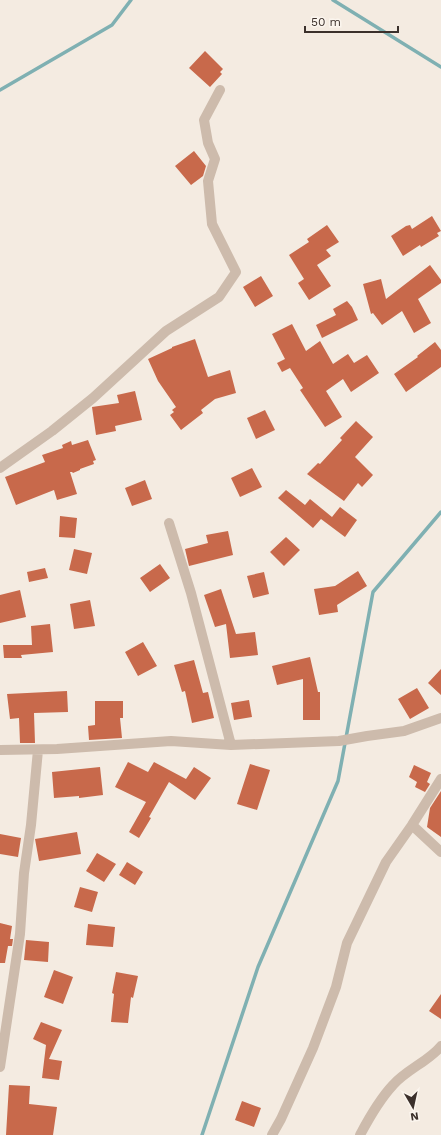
<svg xmlns="http://www.w3.org/2000/svg" width="441" height="1135" viewBox="0 0 441 1135" font-family="'Work Sans',sans-serif">
  <style>
    .lines { fill: none; stroke-linecap: round; stroke-linejoin: round }
    .stream { stroke: #7fb0b2; stroke-width: 3.5 }
    .building { fill: #c8694b }
    .street { stroke: #cdbbac; stroke-width: 10 }
  </style>
  <rect width="100%" height="100%" fill="#f4ebe1"/>
  <g class="lines">
    <!-- stream -->
    <path class="stream" d="M333,0L441,67
      M0,90L112,25L131,0
      M202,1135L258,967L338,781L373,592L441,512"/>
  </g>
  <!-- building -->
  <path class="building" d="M205,51L223,69L220,72L222,74L210,87L189,68Z
    M194,151L206,166L203,176L191,185L175,166Z
    M432,216L441,231L437,233L439,236L421,247L420,245L403,256L391,236L406,226L410,225L412,229Z
    M327,225L339,242L326,250L331,256L317,265L331,286L309,300L298,283L304,279L289,255L309,242L307,239Z
    M430,265L441,280V283L418,299L431,323L414,333L402,311L382,325L373,313L371,314L363,284L381,279L386,299Z
    M261,276L273,296L255,307L243,287Z
    M347,301L352,307L358,320L322,338L316,325L336,315L333,309Z
    M292,324L306,351L320,341L333,364L348,354L354,363L367,355L379,373L351,392L343,379L326,391L342,417L325,427L300,390L303,388L290,368L282,372L277,363L285,359L272,334Z
    M195,339L208,377L230,370L236,393L215,399L201,410L203,413L181,430L170,415L174,412L172,410L176,407L158,381L148,359L172,348V347Z
    M435,342L441,350V367L406,392L394,374L418,357L417,356Z
    M135,391L142,420L115,426L116,431L96,435L92,407L119,403L117,395Z
    M265,410L275,430L256,439L247,418Z
    M356,421L373,437L355,457L373,475L362,487L358,483L344,501L307,474L318,463L320,464L342,440L340,438Z
    M88,440L96,460L93,461L94,464L80,469V470L73,473L72,472H70L77,494L57,500L54,490L16,505L5,477L45,462L42,455L63,448L62,445L71,441L72,445Z
    M252,468L262,487L240,497L231,478Z
    M145,480L152,499L132,506L125,488Z
    M286,490L305,505L310,499L332,517L340,507L357,520L345,537L321,519L313,528L278,498Z
    M60,516L77,518L75,538L59,537Z
    M228,531L233,555L189,566L185,549L208,543L206,535Z
    M286,537L300,550L284,566L270,552Z
    M74,549L92,553L87,574L69,570Z
    M160,564L170,578L150,592L140,578Z
    M45,568L48,578L29,582L27,572Z
    M358,571L367,586L337,605L338,612L319,615L314,589L335,586Z
    M264,572L269,594L253,598L247,576Z
    M221,589L236,634L255,632L258,655L230,658L226,624L215,627L204,595Z
    M20,590L26,617L0,623V595Z
    M90,600L95,626L74,629L70,604Z
    M50,624L53,652L21,655L22,658H4L3,645H32L31,626Z
    M143,642L157,666L138,676L125,652Z
    M310,657L318,692H320V720H303V679L277,685L272,666Z
    M194,660L203,693L208,692L214,718L192,723L185,691L182,692L174,665Z
    M441,669V695L428,683Z
    M417,688L429,708L410,719L398,699Z
    M67,691L68,712L34,713L35,743H20L19,718L10,719L7,694Z
    M249,700L252,717L234,720L231,703Z
    M95,701H123V718H120L122,738L89,740L88,726L95,725Z
    M128,762L148,772L154,762L186,779L194,767L211,778L195,800L169,782L149,817L151,818L139,838L129,832L146,802L115,787Z
    M250,764L270,770L257,810L237,804Z
    M414,765L431,773L427,782L430,784L425,792L415,787L417,782L409,777Z
    M100,767L103,795L79,798V796L54,798L52,772Z
    M441,791V837L427,827L430,808Z
    M77,832L81,854L39,861L35,839Z
    M0,834L21,838L18,857L0,854Z
    M97,853L116,864L104,882L86,871Z
    M127,862L143,872L135,885L119,875Z
    M80,887L98,892L92,912L74,907Z
    M0,923L12,926L10,939H13L12,946H8L5,963H0Z
    M88,924L115,927L113,947L86,945Z
    M26,940L49,942L48,962L24,960Z
    M54,970L73,977L63,1004L44,997Z
    M116,972L138,976L133,998L131,997L128,1023L111,1022L114,994L112,993Z
    M441,994V1019L429,1011Z
    M41,1022L62,1030L49,1059L62,1061L59,1080L42,1078L46,1045L33,1039Z
    M9,1085L30,1086L29,1104L57,1107L53,1135H6Z
    M242,1101L261,1108L254,1127L235,1120Z"/>
  <g class="lines">
    <!-- street -->
    <path class="street" d="M0,468L52,431L93,398L166,331L219,297L236,272L212,224L208,181L215,159L208,143L204,120L220,90
      M169,523L191,593L231,745
      M0,750L57,749L171,741L231,745L339,741L367,736L404,731L441,718
      M412,825L441,852
      M0,1067L20,934L24,873L31,825L38,750
      M272,1135L281,1119L313,1048L336,987L347,943L386,862L412,825L441,779
      M360,1135C369,1118 379,1100 393,1085C406,1070 429,1061 441,1046"/>
  </g>
  <!-- north arrow -->
  <g transform="translate(413 1107) rotate(171)" stroke="#fbf5ee" stroke-width="3" paint-order="stroke">
  <path d="M0-3L7 15L0 10L-7 15Z" fill="#3b302b"/>
  <text y="-6" font-size="11" font-weight="bold" text-anchor="middle" fill="#3b302b">N</text>
  </g>
  <!-- scale -->
  <path d="M305 26v6h93v-6" fill="none" stroke="#3b302b" stroke-width="2"/>
  <text x="311" y="26" font-size="12" fill="#3b302b" stroke="#fbf5ee" stroke-width="3" paint-order="stroke">50 m</text>
</svg>
